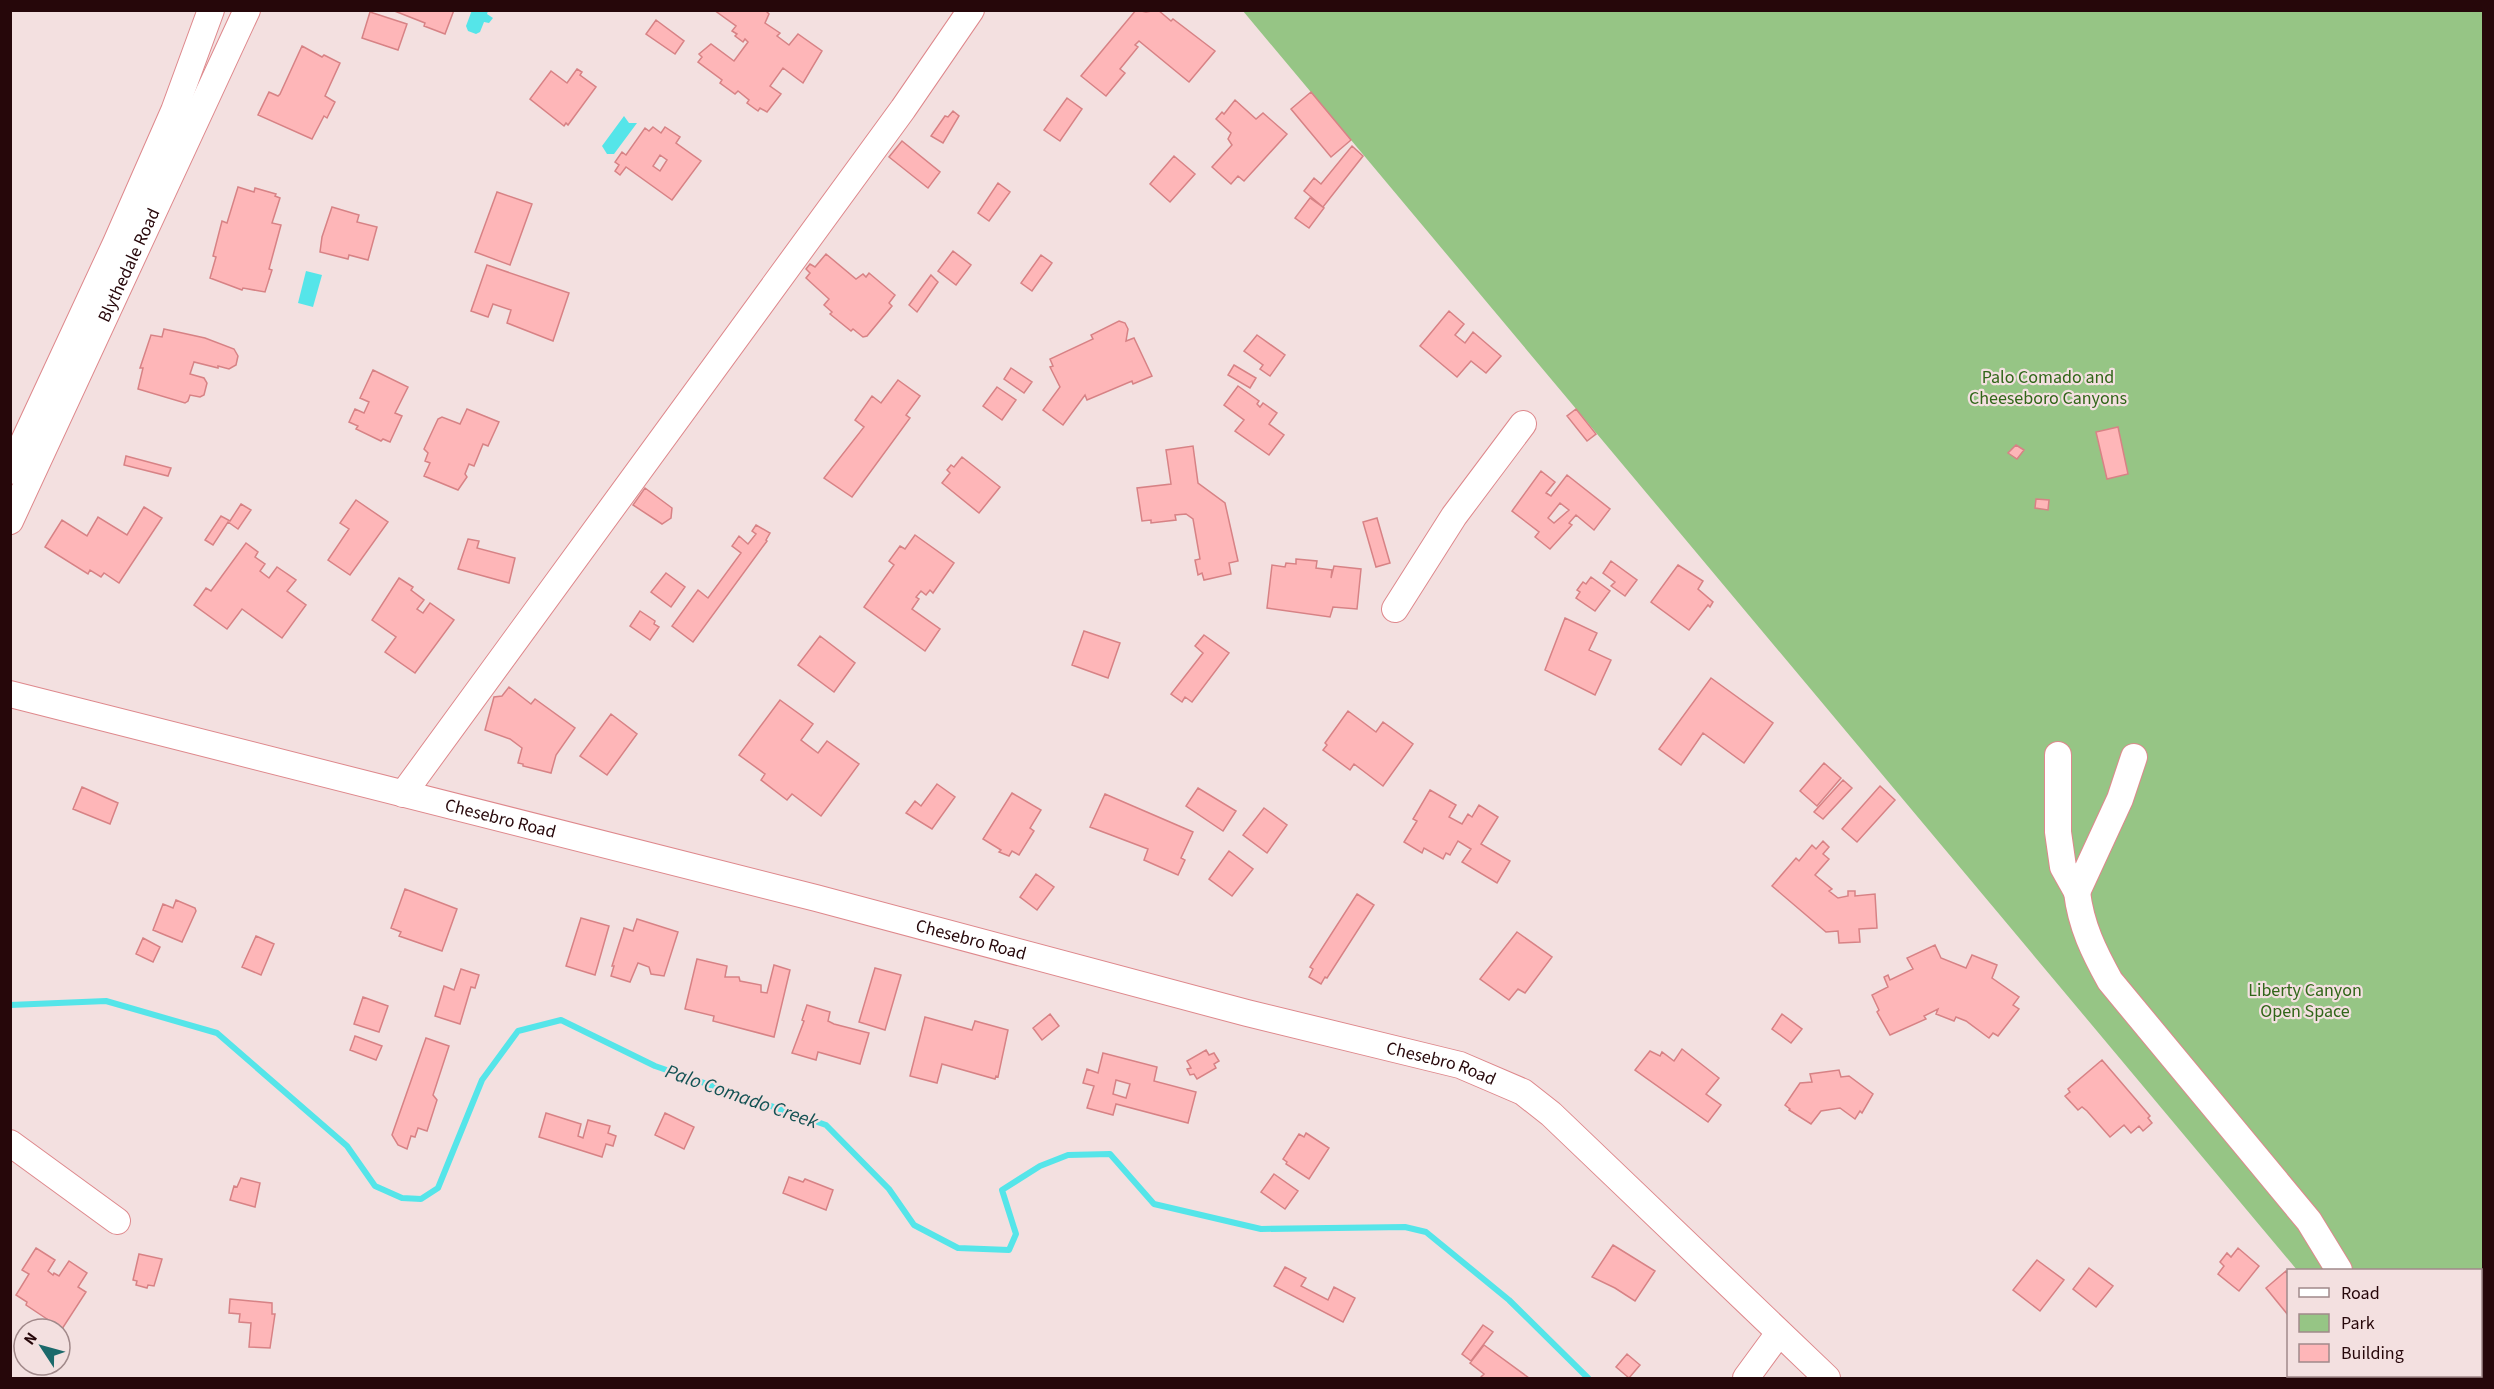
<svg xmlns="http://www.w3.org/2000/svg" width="2494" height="1389" viewBox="0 0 2494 1389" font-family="'Source Sans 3',sans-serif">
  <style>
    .green { fill: #96c585 }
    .water { fill: #55e5e9 }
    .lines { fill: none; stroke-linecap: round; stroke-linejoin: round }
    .stream { stroke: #55e5e9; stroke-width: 6 }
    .building { fill: #feb6b8; stroke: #d78285; stroke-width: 1.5; fill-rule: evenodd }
    .minor-casing { stroke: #de888c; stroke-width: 28 }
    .minor { stroke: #fff; stroke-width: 26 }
    .labels { text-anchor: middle; stroke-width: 4.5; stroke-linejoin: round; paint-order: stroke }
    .street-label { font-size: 18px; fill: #26070a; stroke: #f3e0e0 }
    .park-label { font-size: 18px; fill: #316619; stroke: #f3e0e0 }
    .water-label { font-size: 20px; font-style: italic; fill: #135153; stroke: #f3e0e0 }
  </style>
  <rect width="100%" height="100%" fill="#f3e0e0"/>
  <!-- green -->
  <path class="green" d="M1243,11H2483V1378H2308L2310,1376H2480V1270H2297Z"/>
  <!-- water -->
  <path class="water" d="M472,10L488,11L487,14L493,18L489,23L484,22L480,32L476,34L468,31L466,26Z
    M624,116L629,123H637L614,154H607L602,146Z
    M306,271L322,275L313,307L298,303Z"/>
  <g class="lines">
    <!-- stream -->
    <path class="stream" d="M10,1005L106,1001L217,1033L347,1146L375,1186L402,1198L421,1199L438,1188L482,1080L518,1031L561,1020L655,1066L826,1125L889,1189L914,1225L958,1248L1009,1250L1016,1234L1002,1190L1040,1166L1068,1155L1110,1154L1154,1204L1261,1229L1405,1227L1426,1232L1509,1300L1588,1378"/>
  </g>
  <!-- building -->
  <path class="building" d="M392,10H454L445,34L424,26L425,23Z
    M714,10H765L769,14L765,23L780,33L777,36L789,45L798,34L822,51L803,83L783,68L770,86L781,94L767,112L760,108L758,111L747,103L749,100L738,91L735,94L720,83L722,80L698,62L702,57L699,54L711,44L734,61L748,42L745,39L743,42L735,36L737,34L732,31L736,26Z
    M1136,10L1146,12L1158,10L1171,21L1173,19L1215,51L1189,82L1139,41L1135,45L1138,47L1120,69L1125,73L1106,96L1081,76Z
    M370,12L407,24L398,50L362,38Z
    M656,20L684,41L675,54L646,34Z
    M302,46L322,57L324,55L340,63L325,96L335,102L327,118L324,116L312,139L258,115L269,92L278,96L280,94Z
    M577,69L582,72L580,75L596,87L568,125L566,123L564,126L530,99L551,71L567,83Z
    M1311,92L1351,140L1331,157L1291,109Z
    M1067,98L1082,109L1060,141L1044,130Z
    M1235,100L1256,119L1263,113L1287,134L1244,181L1238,176L1231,184L1212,167L1232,145L1228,139L1231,133L1216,119L1222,112L1224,114Z
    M953,111L959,116L943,143L931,136L945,116L948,117Z
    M653,127L661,133L665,127L680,137L676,143L701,161L672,200L626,167L620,175L615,171L619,165L615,162L622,152L626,155L645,128L649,131ZM660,155L667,160L660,171L653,166Z
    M902,141L940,172L928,188L889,157Z
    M1352,146L1363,156L1323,207L1304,191L1314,178L1321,184Z
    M1174,156L1195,174L1170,202L1150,184Z
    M998,183L1010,192L989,221L978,213Z
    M238,187L254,192L255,188L276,194L275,196L280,198L272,223L281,225L269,269L272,270L265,292L243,288L242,290L210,278L216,257L213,256L222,221L227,223Z
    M497,192L532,204L510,265L475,252Z
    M1310,198L1324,208L1309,228L1295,218Z
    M332,207L359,215L357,222L377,227L368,260L349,255L348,259L320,252L322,237Z
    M953,251L971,265L956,285L938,271Z
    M826,254L856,279L863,274L866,277L869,273L895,295L889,303L892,306L867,336L863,337L853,329L851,331L830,314L832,312L824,305L829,299L806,278L810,273L806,269L810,264L815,267Z
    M1041,255L1052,263L1032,291L1021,283Z
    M487,265L569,293L553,341L507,323L511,310L493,304L488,317L471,311Z
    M931,275L938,282L917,312L909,305Z
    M1449,311L1464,324L1455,335L1465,343L1473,332L1501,356L1486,373L1471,361L1457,377L1420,346Z
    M1119,321L1125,323L1128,329L1126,341L1134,338L1152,376L1133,384L1132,381L1087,400L1085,395L1063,425L1043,410L1060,387L1050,367L1053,366L1050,359L1093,339L1091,335Z
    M164,329L205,338L234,349L238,356L236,365L229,369L218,366V368L194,362L190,374L204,378L207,383L204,395L200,397L190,395L188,401L185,403L138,389L143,368H140L151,335L162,337Z
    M1257,335L1285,355L1270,376L1260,369L1263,365L1244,351Z
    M1234,365L1256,378L1250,388L1228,375Z
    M1011,368L1032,382L1024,393L1004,379Z
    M373,370L408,387L395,413L402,416L390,442L383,439L381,441L356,429L358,426L349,422L355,409L364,413L369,402L360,398Z
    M898,380L920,396L906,415L910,418L852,497L824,478L864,427L855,420L872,396L881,403Z
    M1238,386L1259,401L1257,404L1260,407L1263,403L1277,413L1269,424L1284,435L1269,455L1235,431L1244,420L1224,405Z
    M997,387L1016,400L1002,420L983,406Z
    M467,409L499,422L488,446L483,444L474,466L469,464L465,474L467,477L458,490L424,476L430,463L425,461L428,453L424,449L438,419L442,417L460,424Z
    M1576,409L1596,434L1587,441L1567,416Z
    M2118,427L2128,474L2107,479L2096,432Z
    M2016,445L2024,450L2017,459L2008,453Z
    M1193,446L1198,483L1225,503L1238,561L1229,563L1231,574L1204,580L1202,573L1198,575L1195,560L1200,559L1193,519L1186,514L1175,515L1176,520L1151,523V520L1142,521L1137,488L1171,484L1166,450Z
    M126,456L171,468L168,476L124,465Z
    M962,457L1000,487L979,513L942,483L950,473L947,470L951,465L954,467Z
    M1541,471L1555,482L1546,493L1551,496L1567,475L1610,509L1594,530L1576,515L1569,523L1572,525L1550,549L1535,537L1539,532L1512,511ZM1560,503L1569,510L1554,523L1548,518Z
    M645,488L672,508L671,518L662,524L633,505Z
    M2036,499L2049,500L2048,510L2035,508Z
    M356,500L388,522L350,575L328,560L349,529L340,523Z
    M241,504L251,510L238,529L228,522L213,545L205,540L221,516L230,521Z
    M144,507L162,518L119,583L104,573L101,577L90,570L88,574L45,547L62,520L87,536L98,517L127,535Z
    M1377,518L1390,563L1376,567L1363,522Z
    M756,525L770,533L766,540L767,541L693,642L672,626L698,590L708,598L741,553L732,546L739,536L748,544L756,534L752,531Z
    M915,535L954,563L933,593L930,590L926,595L921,591L916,597L919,599L912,609L940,629L925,651L864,607L894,565L889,561L900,546L905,549Z
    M468,539L479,541L477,548L515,558L509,583L458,569Z
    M246,543L258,552L255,557L265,564L260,571L269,578L277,567L296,580L287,591L306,605L282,638L242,609L227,629L194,605L206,588L211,591Z
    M1296,559L1317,561L1316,568L1332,570L1331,578L1334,566L1361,569L1357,609L1333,607L1330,617L1267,608L1272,565L1285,567L1286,563L1296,564Z
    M1611,561L1637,580L1625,596L1611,586L1615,582L1603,573Z
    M1678,565L1703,581L1698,589L1713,602L1710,607L1708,605L1689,630L1651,602Z
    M666,573L685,587L671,607L651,592Z
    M1591,577L1610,591L1595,611L1576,598L1580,592L1577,590L1583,582L1586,584Z
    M399,578L413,587L411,590L424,600L417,609L423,613L430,603L454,620L415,673L385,652L396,637L372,620Z
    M640,611L655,621L654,624L659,627L650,640L630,626Z
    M1565,618L1597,633L1589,650L1611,660L1595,695L1545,670Z
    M1084,631L1120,643L1108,678L1072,665Z
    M1204,635L1229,653L1192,702L1185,697L1182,702L1171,694L1203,653L1195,646Z
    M820,636L855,663L834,692L798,665Z
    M1711,678L1773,723L1744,763L1703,733L1681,765L1659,749Z
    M509,687L531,704L535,699L575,728L556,755L551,773L523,766V764L518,763L522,748L510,739L485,730L494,697L502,696Z
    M780,700L813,724L801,740L818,753L827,741L859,764L821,816L792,794L787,800L761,780L765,774L739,755Z
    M1348,711L1376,732L1383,722L1413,744L1383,786L1354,764L1350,770L1323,750L1327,745L1325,743Z
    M611,714L637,734L607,775L580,756Z
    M1824,763L1841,778L1817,806L1800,791Z
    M1843,780L1852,788L1823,819L1814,812Z
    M937,784L955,797L932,829L906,813L915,801L921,806Z
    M1880,786L1895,800L1857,842L1842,829Z
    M82,787L118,803L110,824L73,809Z
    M1198,788L1236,811L1223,831L1186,806Z
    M1430,790L1456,805L1449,817L1462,824L1468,814L1472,817L1479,805L1498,817L1481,844L1510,861L1497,883L1462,862L1471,849L1458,841L1450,855L1446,853L1443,859L1424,848L1422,853L1404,842L1417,821L1413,819Z
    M1012,793L1041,810L1030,828L1034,831L1019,855L1012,851L1009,856L999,852L1001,850L983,839Z
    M1105,794L1193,832L1181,858L1185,860L1178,875L1144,860L1148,849L1090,827Z
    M1264,808L1287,825L1267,853L1243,835Z
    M1823,841L1829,847L1823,854L1829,859L1815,875L1832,889L1829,891L1838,898L1848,896V891H1855V896L1875,894L1877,928L1859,929L1860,942L1839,943L1838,931L1826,932L1772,886L1796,858L1799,861L1812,845L1816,849Z
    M1229,851L1253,869L1232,896L1209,879Z
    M1036,874L1054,887L1037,910L1020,897Z
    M405,889L457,909L442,951L399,936L401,932L391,928Z
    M1357,894L1374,905L1327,978L1325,977L1321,984L1309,977L1313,969L1310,967Z
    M176,900L195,908L196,911L182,942L153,930L163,904L173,908Z
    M581,918L609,926L595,975L566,966Z
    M637,919L678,932L664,976L651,974L649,967L638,963L630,982L611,976L614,966H612L624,928L633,931Z
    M1517,932L1552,957L1525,993L1518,989L1509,1000L1480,979Z
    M256,936L274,944L261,975L242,967Z
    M143,938L160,947L153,962L136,954Z
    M1935,945L1941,958L1966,968L1972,955L1997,965L1992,978L2019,997L2013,1005L2019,1009L1998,1036L1993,1033L1989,1038L1966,1021L1956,1017L1954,1021L1936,1014L1938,1009L1924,1016L1926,1019L1890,1035L1877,1012L1879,1010L1872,995L1888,987L1884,977L1888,975L1890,980L1913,969L1907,958Z
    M697,959L727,966L725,977H739L740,981L761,985V992L767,993L774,965L790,970L774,1037L713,1021L714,1016L685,1009Z
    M875,968L901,975L885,1030L859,1022Z
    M461,969L479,975L475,988L471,987L460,1024L435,1016L444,986L454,990Z
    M363,997L388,1006L379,1032L354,1024Z
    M807,1005L830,1012L828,1021L834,1024L869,1033L860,1064L818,1052L816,1060L792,1053L804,1021L802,1020Z
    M1050,1014L1059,1026L1042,1040L1033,1028Z
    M1782,1014L1802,1029L1791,1043L1772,1029Z
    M925,1017L972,1030L975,1021L1008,1030L998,1077L996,1076L995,1079L942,1064L937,1083L910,1076Z
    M355,1036L382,1046L376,1060L350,1050Z
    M426,1038L449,1046L433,1095L437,1100L427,1131L418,1128L415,1137L411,1136L407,1149L398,1145L392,1135Z
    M1682,1049L1719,1078L1706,1094L1721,1105L1708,1122L1635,1070L1650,1051L1660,1056L1662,1052L1674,1061Z
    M1206,1050L1209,1055L1214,1053L1219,1061L1214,1064L1216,1068L1197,1079L1194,1074L1190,1075L1187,1069L1191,1068L1187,1061Z
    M1103,1053L1157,1067L1154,1081L1196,1092L1188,1123L1116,1104L1113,1115L1087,1108L1094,1086L1083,1083L1087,1069L1098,1073ZM1116,1080L1130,1084L1126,1098L1113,1094Z
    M2102,1060L2150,1116L2148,1118L2152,1123L2143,1131L2139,1126L2131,1133L2124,1125L2110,1137L2087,1111L2082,1107L2078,1110L2065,1096L2070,1092L2068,1089Z
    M1839,1070L1841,1077L1849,1076L1873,1094L1862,1113L1860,1111L1855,1119L1840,1108L1821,1111L1811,1124L1789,1110L1790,1109L1785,1105L1800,1083L1812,1082L1810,1074Z
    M546,1113L581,1124L578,1136L583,1138L588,1120L610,1126L608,1133L616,1136L613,1146L606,1144L602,1157L539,1137Z
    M665,1113L694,1127L684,1149L655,1135Z
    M1306,1133L1329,1148L1309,1179L1286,1164L1287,1162L1283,1159L1299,1134L1304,1137Z
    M1274,1174L1298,1191L1285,1209L1261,1192Z
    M789,1177L803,1182L805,1179L833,1190L826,1210L783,1193Z
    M241,1178L260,1183L255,1207L230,1200L234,1186L237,1187Z
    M1613,1245L1655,1271L1635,1301L1615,1288L1592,1277Z
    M36,1248L55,1260L48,1271L53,1275L54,1273L59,1276L69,1261L87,1273L78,1287L86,1292L62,1329L26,1305L27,1302L16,1295L29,1274L22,1270Z
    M2238,1248L2259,1266L2239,1291L2218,1274L2224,1266L2220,1262L2227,1253L2231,1257Z
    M139,1254L162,1259L154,1286L148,1285L147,1288L136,1285L137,1281L133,1280Z
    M2037,1260L2064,1280L2040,1311L2013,1290Z
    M1285,1267L1306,1278L1301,1286L1328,1300L1334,1287L1355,1298L1343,1322L1274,1286Z
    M2089,1268L2113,1286L2096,1307L2073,1289Z
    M2286,1271L2288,1275V1315L2266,1288Z
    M230,1299L272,1303V1314H275L270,1348L249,1347L251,1323L239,1322L240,1314L229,1313Z
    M1483,1325L1493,1332L1471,1361L1462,1354Z
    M1484,1345L1529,1378H1480L1484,1374L1470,1363Z
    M1627,1354L1640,1365L1629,1378L1616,1367Z
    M2292,1376H2306L2304,1378H2290Z"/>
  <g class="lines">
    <defs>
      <g id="minor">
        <path d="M10,471L116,243L174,111L211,10"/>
        <path id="s1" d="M10,521L247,10"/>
        <path d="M1395,609L1454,516L1523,424"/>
        <path id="s2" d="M10,694L816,898L1247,1013L1460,1065L1523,1092L1551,1114L1827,1378"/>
        <path d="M2058,755V832L2063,867L2077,892L2120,799L2134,757"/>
        <path d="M403,794L903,109L971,10"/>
        <path d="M2077,892C2081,926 2094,952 2110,981L2309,1221L2339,1270"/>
        <path d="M10,1143L117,1221"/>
        <path d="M2373,1376V1378"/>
        <path d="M1746,1378L1779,1333"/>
      </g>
    </defs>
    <!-- minor casing -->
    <use href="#minor" class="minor-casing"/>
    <!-- minor -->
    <use href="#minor" class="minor"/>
  </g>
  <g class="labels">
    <!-- street labels -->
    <g class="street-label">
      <text dy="6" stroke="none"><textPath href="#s1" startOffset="282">Blythedale Road</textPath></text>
      <text dy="6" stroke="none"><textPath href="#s2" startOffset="506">Chesebro Road</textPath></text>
      <text dy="6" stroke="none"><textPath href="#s2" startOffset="992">Chesebro Road</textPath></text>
      <text dy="6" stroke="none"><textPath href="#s2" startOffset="1478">Chesebro Road</textPath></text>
    </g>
    <!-- park labels -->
    <g class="park-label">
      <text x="2048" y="383">Palo Comado and<tspan x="2048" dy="21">Cheeseboro Canyons</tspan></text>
      <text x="2305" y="996">Liberty Canyon<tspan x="2305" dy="21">Open Space</tspan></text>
    </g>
    <!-- water labels -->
    <g class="water-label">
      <text transform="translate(742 1096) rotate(19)" y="7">Palo Comado Creek</text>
    </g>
  </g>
  <!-- border -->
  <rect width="2494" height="1389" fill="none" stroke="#26070a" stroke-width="24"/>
  <!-- legend -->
  <rect x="2287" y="1269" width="195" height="108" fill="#f3e0e0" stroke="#a1898a" stroke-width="1.5"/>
  <rect x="2299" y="1288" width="30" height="9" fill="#ffffff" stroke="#a1898a" stroke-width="1.5"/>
  <text x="2341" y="1299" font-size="18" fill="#26070a">Road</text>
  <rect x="2299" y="1314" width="30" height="18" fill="#96c585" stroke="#a1898a" stroke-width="1.5"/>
  <text x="2341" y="1329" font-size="18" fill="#26070a">Park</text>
  <rect x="2299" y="1344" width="30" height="18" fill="#feb6b8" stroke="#a1898a" stroke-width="1.5"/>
  <text x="2341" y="1359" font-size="18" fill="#26070a">Building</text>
  <!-- north arrow -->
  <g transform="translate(42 1347) rotate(306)"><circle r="28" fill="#f3e0e0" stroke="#a1898a" stroke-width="1.5"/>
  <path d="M0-4.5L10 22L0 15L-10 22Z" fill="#1c696b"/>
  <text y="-9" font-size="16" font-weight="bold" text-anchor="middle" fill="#26070a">N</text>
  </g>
</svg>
